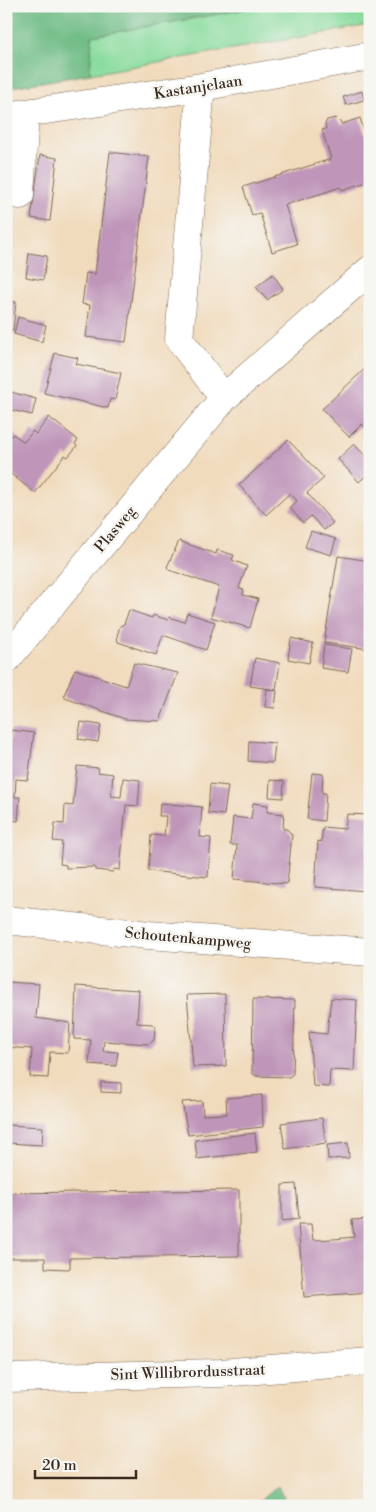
<svg xmlns="http://www.w3.org/2000/svg" width="376" height="1512" viewBox="0 0 376 1512" font-family="'Libre Bodoni',serif">
  <style>
    .green { fill: #89dc9e; stroke: #62835e }
    .forest { fill: #6ebc85; stroke: #547352 }
    .building { fill: #bf95b9 }
    .lines { fill: none; stroke-linecap: round; stroke-linejoin: round }
    .minor-casing { stroke: #7b6856; stroke-width: 29 }
    .minor { stroke: #fff; stroke-width: 28 }
    .labels { text-anchor: middle; stroke-width: 5; stroke-linejoin: round; paint-order: stroke }
    .street-label { font-size: 15px; fill: #3b2a1e; stroke: #f6f6f2 }
  </style>
  <rect width="100%" height="100%" fill="#f6f6f2"/>
  <filter id="ink" filterUnits="userSpaceOnUse"><feTurbulence type="fractalNoise" baseFrequency=".02" numOctaves="2"/><feDisplacementMap in="SourceGraphic" scale="10" xChannelSelector="R" yChannelSelector="G"/><feConvolveMatrix kernelMatrix="1 2 1 2 8 2 1 2 1" color-interpolation-filters="sRGB"/></filter>
  <filter id="wash" filterUnits="userSpaceOnUse"><feTurbulence type="fractalNoise" baseFrequency=".0096" numOctaves="4" result="noise"/><feDisplacementMap in="SourceGraphic" scale="20" xChannelSelector="R" yChannelSelector="G"/><feGaussianBlur stdDeviation="1.12" result="paint"/><feColorMatrix in="noise" values="0 0 0 0 0 0 0 0 0 0 0 0 0 0 0 0 0 1.4 0 .05"/><feComposite in="paint" operator="in"/></filter>
  <g filter="url(#wash)">
    <rect width="100%" height="100%" fill="#f1dbbd"/>
    <!-- green -->
    <path class="green" d="M264,6H370V25L90,74L92,36Z"/>
    <!-- forest -->
    <path class="forest" d="M6,6H264L92,36L90,74L6,88Z
      M277,1486L289,1506H254Z"/>
    <g id="blocks">
      <!-- building -->
      <path class="building" d="M362,91L364,100L346,105L343,97Z
        M336,118L342,124L360,118L370,151V181L342,190L341,187L285,205L297,244L272,252L260,213L252,215L243,187L331,159L322,130L326,129L325,124L327,120Z
        M110,152L149,157L126,342L86,337L90,305L82,304L86,273L95,274Z
        M40,155L57,158L50,221L31,218Z
        M6,217H9L7,229H6Z
        M29,253L47,256L43,280L26,277Z
        M273,274L283,289L267,300L256,287Z
        M6,301L16,302L13,330H6Z
        M18,317L46,325L42,342L14,334Z
        M55,353L78,358L76,364L121,373L115,400L110,399L108,408L44,393Z
        M370,364V432L362,424L349,437L322,409Z
        M11,392L36,399L32,415L7,409Z
        M49,417L78,440L75,444L77,446L68,457L65,455L35,493L6,470V442L13,434L24,442L33,431L36,434Z
        M288,440L324,478L307,493L333,523L324,530L311,516L303,523L290,508L297,501L290,493L266,515L239,485Z
        M354,444L370,461V472L359,482L338,459Z
        M311,531L336,539L331,555L305,547Z
        M179,541L216,554L217,550L234,555L232,560L247,566L239,588L244,590L243,595L258,599L250,628L211,617L219,587L169,570L167,567Z
        M338,556L370,561V649L324,643Z
        M129,610L152,618L153,615L168,620L169,617L184,622L187,613L215,622L206,650L163,635L156,655L118,642L117,636L120,626L124,624Z
        M291,638L313,643L309,663L288,659Z
        M324,645L352,649L348,672L321,668Z
        M255,658L280,663L276,690L250,686Z
        M134,663L178,673L160,721L125,719L65,698L64,695L75,669L126,686Z
        M267,689L277,691L275,708L265,707Z
        M81,722L101,725L98,742L78,739Z
        M11,730L34,733L28,780L16,779L15,797H20L18,821L12,820L9,857H6V778Z
        M249,741L275,743L273,763L248,761Z
        M77,766L99,768L98,772L113,774L111,796L121,797L123,778L140,780L138,806L126,805L120,870L114,869L113,872L95,870V867L66,868V865L60,864L62,842L53,841L55,823L64,824L65,805L73,806Z
        M312,773L323,774L322,793H326L324,821L307,819Z
        M270,780L284,781L283,798L269,797Z
        M210,784L228,786L224,815L208,813Z
        M160,803L202,807L200,837L211,838L208,877L148,871L151,835L164,836L166,816H159Z
        M253,803L268,805L267,812L284,814L283,829H287L292,835L287,884L234,879L237,845H230L233,817L251,819Z
        M347,814L370,815L367,891L315,887L318,841L321,842L323,827L345,829Z
        M6,982L39,984L36,1018L70,1023L68,1053L50,1052L48,1078L30,1077L32,1049L6,1047Z
        M76,986L139,990L137,1023L152,1024L155,1027L154,1040L149,1044L104,1041L103,1051L118,1052L116,1066L89,1064L91,1040L74,1039Z
        M225,994L226,1066L193,1067L187,995Z
        M331,998L357,1000L354,1071L330,1070L329,1087L313,1086L309,1032L327,1034Z
        M253,999L295,1000L293,1074L289,1077L256,1076L252,1073Z
        M101,1082L121,1083V1093L101,1092Z
        M262,1095L263,1127L188,1135L182,1102L202,1101L203,1115L227,1114L226,1098Z
        M322,1118L326,1143L285,1149L281,1123Z
        M6,1125L43,1127L42,1145L6,1143Z
        M255,1133L257,1152L197,1159L195,1140Z
        M348,1143L349,1158L328,1159L327,1145Z
        M296,1184L299,1219L282,1221V1185Z
        M239,1190V1256L70,1258V1268L68,1269L45,1268V1258H6V1193Z
        M370,1219V1292L304,1297L298,1224H311L313,1240L334,1239L354,1237L352,1220Z"/>
    </g>
  </g>
  <g filter="url(#ink)">
    <use href="#blocks" fill-opacity="0" stroke="#7b6856" stroke-width="1"/>
    <g class="lines">
      <defs>
        <path id="minor" d="M201,87L179,339L224,398
          M6,116L201,87L370,56
          M6,192L20,195L25,113
          M6,660L224,398L370,270
          M6,920L149,935L370,952
          M6,1378L220,1373L370,1361"/>
      </defs>
      <!-- minor casing -->
      <use href="#minor" class="minor-casing"/>
      <!-- minor -->
      <use href="#minor" class="minor"/>
    </g>
  </g>
  <g class="labels">
    <!-- street labels -->
    <g class="street-label">
      <text transform="translate(198 87) rotate(-9)" y="5">Kastanjelaan</text>
      <text transform="translate(115 529) rotate(-50)" y="5">Plasweg</text>
      <text transform="translate(188 938) rotate(5)" y="5">Schoutenkampweg</text>
      <text transform="translate(188 1372) rotate(-2)" y="5">Sint Willibrordusstraat</text>
    </g>
  </g>
  <!-- margin -->
  <rect width="376" height="1512" fill="none" stroke="#f6f6f2" stroke-width="25"/>
  <!-- scale -->
  <path d="M35 1470v8h101v-8" fill="none" stroke="#3b2a1e" stroke-width="2.5"/>
  <text x="42" y="1470" font-size="15" fill="#3b2a1e" stroke="#f6f6f2" stroke-width="4" paint-order="stroke">20 m</text>
</svg>
